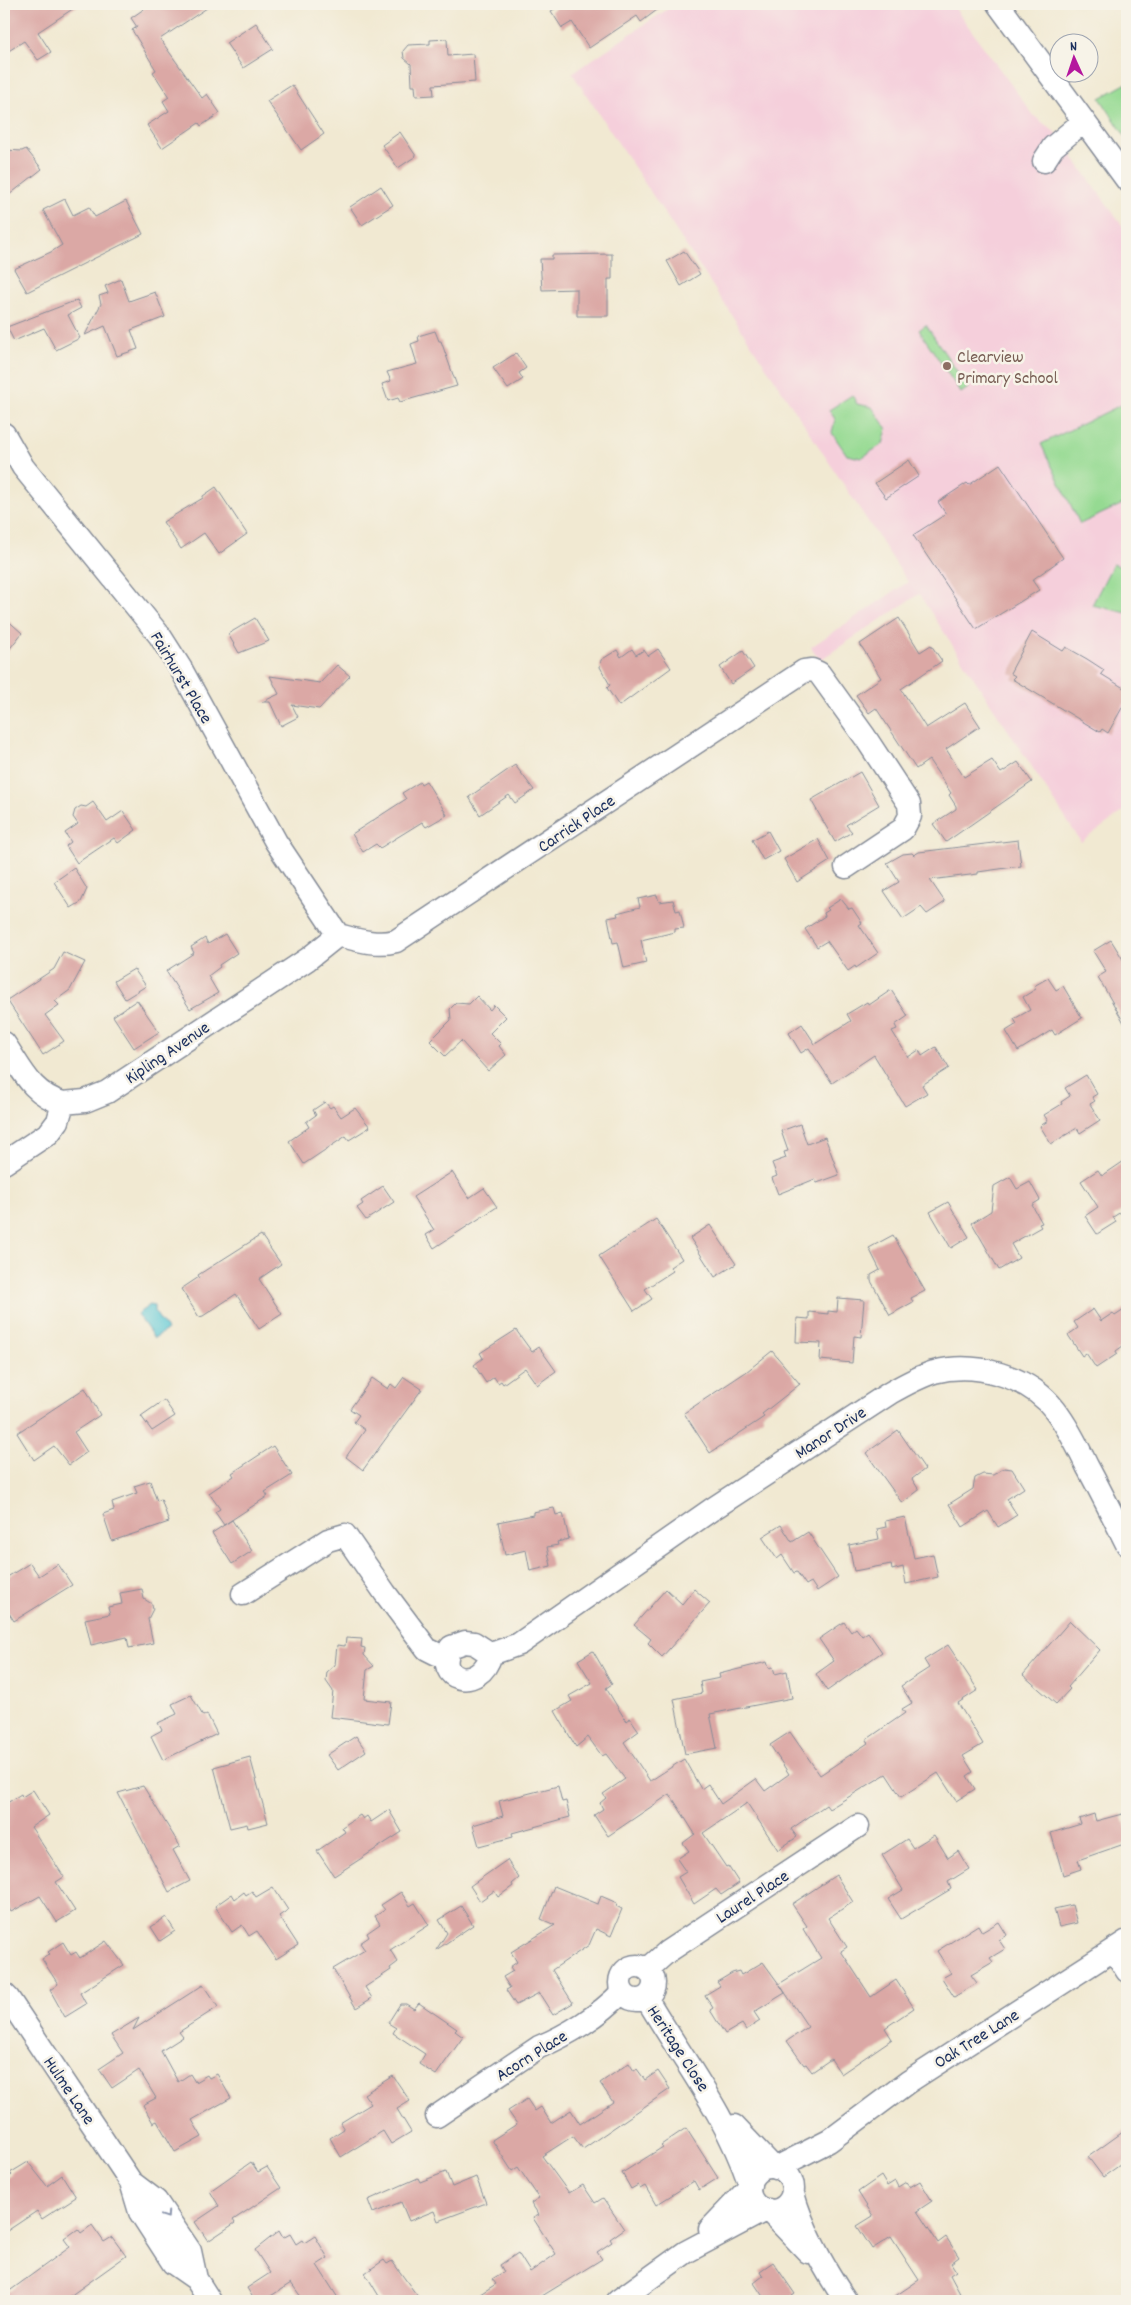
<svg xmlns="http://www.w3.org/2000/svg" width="1131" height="2305" viewBox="0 0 1131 2305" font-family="Dekko,sans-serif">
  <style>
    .built { fill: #f5cfdb }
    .green { fill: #95da92; stroke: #588478 }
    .water { fill: #5dc9d6; stroke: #3c7c9a }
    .building { fill: #dba8a5 }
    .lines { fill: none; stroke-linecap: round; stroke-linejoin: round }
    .minor-casing { stroke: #868c98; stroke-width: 25 }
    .minor { stroke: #fff; stroke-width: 22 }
    .oneway { stroke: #8d97ae }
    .education-dot { fill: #8d6e63; stroke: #f7f3e8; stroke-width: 2 }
    .labels { text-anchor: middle; stroke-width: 5; stroke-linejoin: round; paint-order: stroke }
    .education-label { font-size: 18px; fill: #785e54; stroke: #f7f3e8; text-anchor: start }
    .street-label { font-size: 18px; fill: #1b2f5e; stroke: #f7f3e8 }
  </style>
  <rect width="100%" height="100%" fill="#f7f3e8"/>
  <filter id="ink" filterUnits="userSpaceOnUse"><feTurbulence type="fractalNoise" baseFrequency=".02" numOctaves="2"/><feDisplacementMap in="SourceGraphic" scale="10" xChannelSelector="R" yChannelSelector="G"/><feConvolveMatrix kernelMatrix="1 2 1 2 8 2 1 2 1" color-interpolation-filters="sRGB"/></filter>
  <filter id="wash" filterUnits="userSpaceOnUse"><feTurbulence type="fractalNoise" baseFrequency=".0096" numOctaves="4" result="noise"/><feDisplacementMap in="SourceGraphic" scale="20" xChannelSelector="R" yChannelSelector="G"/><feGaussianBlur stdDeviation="1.12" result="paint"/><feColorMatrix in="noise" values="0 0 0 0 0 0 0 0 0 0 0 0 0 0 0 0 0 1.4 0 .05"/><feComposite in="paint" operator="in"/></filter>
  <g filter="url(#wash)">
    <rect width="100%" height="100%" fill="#f1e9d2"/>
    <!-- built -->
    <path class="built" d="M675,4H952L1034,116L1055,132L1127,232V809L1081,842L919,594L820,660L811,647L908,582L572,73Z"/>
    <!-- green -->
    <path class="green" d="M1127,83V139L1100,98Z
      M926,325L968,388L961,393L919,330Z
      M852,395L857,404L872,407L887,429L883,444L861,458L847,455L832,433L835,419L829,410Z
      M1127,402V502L1080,524L1041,444Z
      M1113,564L1127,569V613L1092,605Z"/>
    <!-- water -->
    <path class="water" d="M150,1305L154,1306V1311L167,1330L154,1338L137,1314Z"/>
    <g id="blocks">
      <!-- building -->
      <path class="building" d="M4,4H80L38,32L51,52L38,60L24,41L4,54Z
        M141,4H213L160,39L202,98L207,94L220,113L201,126L199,123L162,148L147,125L169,111L163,101L169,97L153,72L156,70L132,30L137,27L131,18L144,9Z
        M563,4H665L641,22L637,16L589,48L572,22L562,28L551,11Z
        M256,23L273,49L243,68L226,43Z
        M447,39L448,56L473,54L475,82L433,85L434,95L416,96L415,86H412L411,64L404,58L403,51L408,45L430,44V40Z
        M292,85L324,134L301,150L267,101Z
        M400,132L416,156L398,168L382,145Z
        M26,149L42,169L4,199V150L22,151Z
        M381,186L393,205L362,225L350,207Z
        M65,199L73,215L89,207L95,217L126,201L143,234L27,292L14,269L51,252L62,245L43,210Z
        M684,251L700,274L681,286L667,261Z
        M612,254V279H608V316H577V289L542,290L540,259H552V255Z
        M121,279L129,301L155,292L165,317L131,330L138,349L117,356L105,326L85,335L101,304L99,296L108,293L105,286Z
        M77,300L81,308L68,315L80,338L56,350L44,328L14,341L7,327Z
        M435,331L439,341H441L457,386L400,402L398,398L388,401L382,384L391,381L387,372L417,364L411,344L419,341L418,336Z
        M516,353L526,368L519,373L523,379L508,389L493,368Z
        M909,460L919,476L886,498L875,483Z
        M1000,464L1063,558L1032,580L1039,590L976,629L913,535L946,514L938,502L967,483L969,485Z
        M216,487L247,534L219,554L204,533L181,549L163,522L203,498V496Z
        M4,617L22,633L4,656Z
        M255,618L269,641L239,653L228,634Z
        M899,618L920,652L931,645L942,661L901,689L926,728L965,703L980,726L946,749L964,777L992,760L1001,773L1018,762L1032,782L946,842L933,824L956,809V806L949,795L951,793L929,760L916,769L876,708L869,713L856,695L881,678L860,644Z
        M1032,632L1063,651L1066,647L1087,659L1104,670L1101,674L1127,690V699L1108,733L1102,729L1100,732L1012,679L1015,676L1010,673Z
        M632,649L636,655L644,650L648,656L658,649L671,668L619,706L607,688L610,685L600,667L601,660L617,650L621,657Z
        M743,651L754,668L731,684L720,667Z
        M337,665L350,676L319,709L292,705L298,717L281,726L270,702H262L279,694L270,676L320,683Z
        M515,765L534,790L515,803L509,795L480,815L469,797Z
        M860,772L879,805L846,825L852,832L835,842L811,800Z
        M426,781L447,815L426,827L422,822L380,848L376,844L363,852L352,834L406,799L402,793L420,782L421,784Z
        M93,802L107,822L123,811L136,830L118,843L114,838L77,863L66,846L71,842L65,833L78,824L73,817L75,810L81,806L86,807Z
        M768,831L779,851L763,860L752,840Z
        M818,839L830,861L797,882L784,859Z
        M1018,840L1021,866L978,872V874L930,880L945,902L927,914L921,907L903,919L884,891L899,882L887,863L903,854L912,853L914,855L919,852Z
        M74,868L87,889L81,902L71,908L54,882Z
        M657,895L659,902L673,900L676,911L680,910L684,928L675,929V932L641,940L646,963L624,968L618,942L613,943L608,918L618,916L617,913L640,907L638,899Z
        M841,899L849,909L852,908L862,923L859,925L878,953L856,968L855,966L848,971L827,941L817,947L805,929L825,916L824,913L829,910L827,908Z
        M225,934L237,953L219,965L220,967L208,976L218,993L190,1009L166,971L194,953L191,947L205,938L208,944Z
        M1111,940L1127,966V1028L1098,977L1106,972L1093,951Z
        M63,952L85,962L70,990L55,1001L59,1005L45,1015L64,1041L43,1055L7,1000L54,969Z
        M134,969L146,986L125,999L114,981Z
        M1048,978L1056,990L1063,986L1082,1018L1055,1035L1052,1030L1018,1051L1006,1031L1017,1024L1014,1019L1030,1010L1023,997L1036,989L1034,986Z
        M891,990L908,1016L895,1025L897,1029L892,1031L908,1057L919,1050L922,1056L936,1047L949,1068L922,1085L927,1093L905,1106L874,1055L832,1083L809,1048L801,1053L789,1033L802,1024L815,1044L851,1021L847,1014L867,1002L869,1005Z
        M477,996L490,1010L494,1005L506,1017L490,1033L501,1044L499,1046L506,1055L488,1071L461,1041L445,1056L430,1041L451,1020L450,1009L456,1003L469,1004Z
        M137,1000L159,1032L134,1048L113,1016Z
        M1086,1075L1097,1094L1092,1097L1095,1101L1090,1104L1100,1120L1080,1133L1077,1128L1051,1144L1040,1126L1048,1121L1044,1115L1062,1104L1061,1102L1070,1096L1065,1088Z
        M325,1102L330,1108L333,1106L341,1117L355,1108L370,1127L349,1140L346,1136L304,1164L289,1141L309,1127L306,1122L316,1115L313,1110Z
        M800,1124L807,1144L825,1137L839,1175L817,1183L815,1179L778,1194L772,1178L777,1176L772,1163L786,1158L784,1152L788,1151L781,1131Z
        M1127,1159V1208L1113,1217L1116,1222L1097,1234L1085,1216L1098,1207L1081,1181L1098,1170L1102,1176Z
        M452,1172L469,1198L484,1188L497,1207L434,1248L426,1235L434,1230L413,1197Z
        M1010,1177L1017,1189L1030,1182L1040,1200L1032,1205L1042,1223L1039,1224L1041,1227L1011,1244L1019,1258L999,1270L972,1223L991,1211L994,1186Z
        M383,1186L394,1202L366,1220L357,1208L363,1204L361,1201Z
        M948,1202L969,1237L951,1248L930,1212Z
        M656,1219L682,1259L670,1267L673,1271L645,1289L652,1299L634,1311L599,1256Z
        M710,1225L736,1264L715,1277L690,1238Z
        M261,1235L281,1264L259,1279L282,1314L259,1329L236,1294L203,1316L199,1317L181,1289L199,1277L198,1275Z
        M893,1235L925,1291L911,1298L913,1302L890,1315L871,1281V1275L880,1270L869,1248Z
        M838,1298L864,1300L861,1337L854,1336L852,1363L820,1360L821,1343L796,1342L797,1318L809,1319V1312L828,1314V1311L837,1312Z
        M1127,1308V1343L1116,1351L1117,1354L1096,1368L1086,1353L1082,1356L1068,1335L1078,1328L1074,1322L1093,1309L1101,1321L1113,1313L1115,1316Z
        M516,1330L532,1352L539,1347L556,1371L537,1385L525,1368L503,1384L501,1381L498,1383L494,1377L486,1383L474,1365L483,1358L480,1353Z
        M772,1351L800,1384L762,1414L764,1417L710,1453L684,1413L746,1372Z
        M404,1377L422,1389L363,1470L346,1457L365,1430L354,1422L359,1415L350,1409L372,1378L388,1389L391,1384L396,1388Z
        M85,1388L100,1415L74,1432L87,1452L69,1465L54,1446L34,1460L17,1433Z
        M164,1400L175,1416L152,1431L141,1416Z
        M898,1430L925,1469L912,1479L919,1490L902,1503L866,1453Z
        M273,1446L292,1475L265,1492L268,1496L224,1525L215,1512L220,1509L209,1493L234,1476L232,1473Z
        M1004,1468L1012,1469L1024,1488L1007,1499L1017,1515L998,1527L988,1511L963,1527L949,1504L973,1489L975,1478L983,1474L993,1475Z
        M150,1481L157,1501L161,1499L169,1522L112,1541L103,1514L114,1510L112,1502L137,1493L134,1486Z
        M554,1508L556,1515L563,1513L569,1539L557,1542L558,1545L547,1547L551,1566L530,1571L526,1550L505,1555L498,1522L533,1515V1512Z
        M905,1517L914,1558L933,1554L938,1577L906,1584L903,1567L892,1570L891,1564L854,1571L849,1545L879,1539L877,1529L886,1527L885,1521Z
        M232,1520L252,1551L232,1564L212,1533Z
        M781,1525L792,1542L808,1532L838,1577L817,1591L811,1582L806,1585L797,1572L794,1573L782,1555L777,1559L762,1537Z
        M30,1563L39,1576L58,1564L72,1585L14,1621L4,1605V1579Z
        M142,1589L144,1599L152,1604L153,1609L148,1619L153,1643L129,1648L127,1637L91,1645L85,1619L110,1614L108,1607L122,1604L120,1593Z
        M666,1589L682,1604L694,1589L710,1603L662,1657L648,1643L651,1639L634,1625Z
        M1070,1621L1100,1650L1068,1687L1070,1689L1056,1704L1023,1675Z
        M844,1622L851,1632L856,1628L862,1636L868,1632L882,1652L827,1691L816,1674L834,1661L819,1639Z
        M346,1638L362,1639L361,1647L365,1648L364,1655L374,1666L367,1670L364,1699L391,1702L388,1724L330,1717L333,1691L326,1681L327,1672L335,1665L337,1645L345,1646Z
        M948,1645L978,1690L958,1703L983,1744L963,1756L973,1772L967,1776L975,1789L956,1801L938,1773L901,1797L886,1774L829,1809L826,1805L791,1829L797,1837L778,1850L747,1803L703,1833L726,1867L728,1866L739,1883L721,1895L716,1889L694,1904L678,1877L686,1872L677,1859L689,1851L683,1843L695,1834L670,1794L608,1836L594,1815L603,1809L600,1803L606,1798L603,1794L625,1779L606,1754L602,1756L588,1737L576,1747L555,1711L572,1701L569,1696L592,1683L578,1660L593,1651L612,1684L606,1688L626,1721L630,1718L639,1731L624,1742L650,1781L684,1759L701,1789L708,1784L721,1804L756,1779L765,1791L789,1774L770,1745L790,1732L820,1775L868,1743L866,1740L905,1713L902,1709L912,1703L901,1686L929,1668L924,1660Z
        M767,1662L769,1668L773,1667L775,1674L787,1671L792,1698L710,1714L717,1748L685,1754L674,1699L702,1693L700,1682L720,1678L719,1674Z
        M191,1695L203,1716L207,1714L217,1734L163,1760L151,1736L162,1730L158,1723L177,1714L172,1704Z
        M356,1736L366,1751L338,1770L327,1755Z
        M250,1757L268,1823L248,1828L247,1824L230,1828L214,1767Z
        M143,1786L180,1846L173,1850L190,1881L169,1892L118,1793Z
        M558,1786L562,1802L566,1801L570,1817L512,1833L513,1837L479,1846L473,1825L503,1816L499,1801Z
        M33,1790L49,1815L31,1827L64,1877L56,1882L75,1911L57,1922L40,1896L11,1912L4,1899V1805L21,1794L22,1797Z
        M389,1810L402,1832L334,1876L317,1851L345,1832L342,1827L360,1815L363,1819L367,1816L371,1822Z
        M1094,1814L1096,1821L1122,1814L1127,1831V1843L1078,1860L1081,1869L1063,1875L1051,1833L1081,1824L1079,1819Z
        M934,1835L948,1858L958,1851L969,1869L948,1882L951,1889L901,1919L888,1899L903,1890L882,1855L907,1839L913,1848Z
        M507,1860L519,1878L512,1884L513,1886L498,1897L494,1891L480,1901L470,1886Z
        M836,1875L853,1902L828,1918L847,1947L841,1951L871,1997L896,1980L914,2008L885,2028L892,2039L841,2074L831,2059L812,2072L806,2064L804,2065L787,2041L808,2027L780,1985L785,1993L754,2012L760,2021L746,2030L742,2024L725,2034L710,2010L713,2008L705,1995L720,1986L717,1982L732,1973L739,1971L741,1975L763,1962L779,1984L821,1958L803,1929L807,1926L792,1904Z
        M554,1886L598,1904L601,1896L617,1903L616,1906L622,1909L611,1936L596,1929L589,1945L552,1970L573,2003L553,2015L539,1993L516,2005L506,1990L510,1988L503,1977L513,1971L510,1967L517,1962L511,1952L555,1925L541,1919Z
        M273,1887L288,1910L279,1916L298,1945L276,1959L257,1931L249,1936L242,1925L232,1932L215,1906L232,1894L235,1899L244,1892L246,1895L252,1891L256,1897Z
        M401,1892L410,1906L415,1903L429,1925L390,1950L398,1962L390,1968L391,1970L365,1987L372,1998L356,2008L333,1969L365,1950L360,1943L369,1937L367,1933L380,1924L375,1916L385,1910L381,1905Z
        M1072,1905L1077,1923L1059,1927L1054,1909Z
        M461,1906L473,1925L436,1950L447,1933L439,1920Z
        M166,1917L175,1931L160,1941L151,1927Z
        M999,1922L1007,1935L999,1940L1005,1949L990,1958L993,1962L971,1975L977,1983L954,1997L942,1978L951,1973L937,1951L978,1925L982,1932Z
        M106,1941L124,1965L80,1993L86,2004L65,2017L50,1990L58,1984L42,1959L50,1954L48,1952L63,1942L71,1955L76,1952L80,1958Z
        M203,1985L218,2007L179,2032L183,2037L161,2051L178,2082L190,2074L195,2082L207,2075L209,2078L217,2074L231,2098L192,2120L202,2137L175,2152L157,2121L153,2123L143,2105L156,2098L139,2070L112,2088L99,2069L123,2053L111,2035L139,2018L133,2030Z
        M419,2003L457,2029L455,2031L463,2037L436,2075L419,2064L425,2054L393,2033L396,2028L388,2023L400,2004H406L414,2009Z
        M629,2063L634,2071L637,2069L645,2080L658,2071L670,2089L583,2149L573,2136L542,2156L569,2193L583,2185L595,2203L603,2198L624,2229L610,2239L612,2242L597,2252L602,2259L534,2301H469L496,2284L492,2279L504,2272L500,2265L518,2253L530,2272L556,2254L533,2218L539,2215L531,2203L539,2198L518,2167L512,2171L492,2140L517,2124L508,2111L527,2099L535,2111L541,2107L551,2123L571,2110L580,2124L613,2102L600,2083Z
        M393,2076L410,2101L397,2109L411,2132L391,2144L383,2131L341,2157L330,2138L344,2129L340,2123L371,2104L364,2094Z
        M686,2128L718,2178L699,2190L694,2181L656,2205L645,2186L640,2189L638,2185L631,2189L622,2173L663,2147L661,2145Z
        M1127,2129V2160L1103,2177L1088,2157Z
        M28,2162L47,2186L62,2175L76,2197L42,2219L37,2211L4,2233V2180L12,2175L10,2173Z
        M251,2162L258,2172L267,2167L281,2188L233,2220L235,2223L208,2241L195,2222L219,2206L210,2191Z
        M446,2172L452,2187L476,2177L486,2203L438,2221L434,2211L409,2221L401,2202L373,2213L368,2200L418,2178L420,2182Z
        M881,2176L887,2186L895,2181L898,2187L906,2182L910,2187L920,2181L932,2201L917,2211L938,2243L946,2237L959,2257L951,2263L956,2271L950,2275L964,2301H888L919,2280L891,2237L872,2249L857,2226L873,2216L858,2192Z
        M92,2225L104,2242L112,2237L126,2256L63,2301H4V2295L70,2247L64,2239L78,2229L81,2233Z
        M279,2231L283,2238L290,2234L296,2244L302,2240L304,2243L315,2236L328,2258L317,2265L340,2301H304L291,2283L263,2301H255L247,2288L270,2273L255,2250Z
        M384,2260L387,2264L392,2261L421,2301H382L365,2273Z
        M773,2262L795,2294L792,2296L796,2301H766L754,2283L763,2276L760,2271Z"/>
    </g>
  </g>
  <g filter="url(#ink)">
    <use href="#blocks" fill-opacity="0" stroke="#868c98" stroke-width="1"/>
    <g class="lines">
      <defs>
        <path id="minor" d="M998,4L1127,180
          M1044,161L1053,147L1084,121
          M4,434L23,467L160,636L181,669L276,842L338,935
          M338,935C358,940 376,946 396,941L804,671L812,670L819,673L865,737L909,804L910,816L903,829L846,867
          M4,1043C22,1069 31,1094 63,1103
          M4,1163L49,1133L58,1121L63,1103L85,1101L107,1092L308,959L338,935
          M243,1594L328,1540L345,1535L385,1593L427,1649L437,1654L447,1655
          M465,1642L474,1643L491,1654C480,1694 432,1680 451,1647Z
          M491,1654L519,1644L711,1510L890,1393C904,1385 918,1377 934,1372C975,1361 1029,1376 1055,1410C1068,1427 1078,1447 1087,1466C1101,1492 1114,1518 1127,1544
          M1114,1950L1127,1971
          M620 1983a17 17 0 1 1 34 0a17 17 0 1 1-34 0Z
          M648,1969L667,1952L858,1826
          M4,1994L8,1998L131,2182L140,2212L173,2263L196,2279
          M647,1999C684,2062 726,2114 750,2185
          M437,2116L539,2047C568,2035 600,2015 622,1992
          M734,2126L773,2167
          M749 2189a22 22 0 1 1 44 0a22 22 0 1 1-44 0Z
          M776,2168L829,2141L908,2082L1127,1941
          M131,2182L156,2201L190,2251L196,2279L210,2301
          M793,2194C804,2233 823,2267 846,2301
          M768,2210L808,2252
          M710,2229L749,2188
          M618,2301L686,2252L765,2210"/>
      </defs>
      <!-- minor casing -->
      <use href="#minor" class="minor-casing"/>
      <!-- minor -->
      <use href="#minor" class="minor"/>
    </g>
    <!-- one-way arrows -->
    <defs><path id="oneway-chevron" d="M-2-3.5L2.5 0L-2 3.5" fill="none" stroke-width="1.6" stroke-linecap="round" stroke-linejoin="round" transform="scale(1.25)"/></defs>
    <use class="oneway" href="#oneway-chevron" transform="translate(166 2215) rotate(56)"/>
  </g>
  <!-- markers -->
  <circle class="education-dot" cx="947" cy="366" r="5"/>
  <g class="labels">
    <!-- education labels -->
    <g class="education-label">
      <text x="957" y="362">Clearview<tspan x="957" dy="21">Primary School</tspan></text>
    </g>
    <!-- street labels -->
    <g class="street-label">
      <text transform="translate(182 677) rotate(59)" y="6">Fairhurst Place</text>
      <text transform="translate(576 823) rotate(-34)" y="6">Carrick Place</text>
      <text transform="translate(167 1052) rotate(-34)" y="6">Kipling Avenue</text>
      <text transform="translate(830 1432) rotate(-33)" y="6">Manor Drive</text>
      <text transform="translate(752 1896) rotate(-33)" y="6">Laurel Place</text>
      <text transform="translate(976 2038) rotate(-32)" y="6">Oak Tree Lane</text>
      <text transform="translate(679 2048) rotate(57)" y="6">Heritage Close</text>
      <text transform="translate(531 2055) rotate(-32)" y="6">Acorn Place</text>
      <text transform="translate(70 2090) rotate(56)" y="6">Hulme Lane</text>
    </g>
  </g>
  <!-- margin -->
  <rect width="1131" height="2305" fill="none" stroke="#f7f3e8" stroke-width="20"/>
  <!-- north arrow -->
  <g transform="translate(1074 58) rotate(357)"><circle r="24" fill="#f7f3e8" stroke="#9fa5b1"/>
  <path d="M0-4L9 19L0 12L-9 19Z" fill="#b5179e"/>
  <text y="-8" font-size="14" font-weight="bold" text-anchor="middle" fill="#1b2f5e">N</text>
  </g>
</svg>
